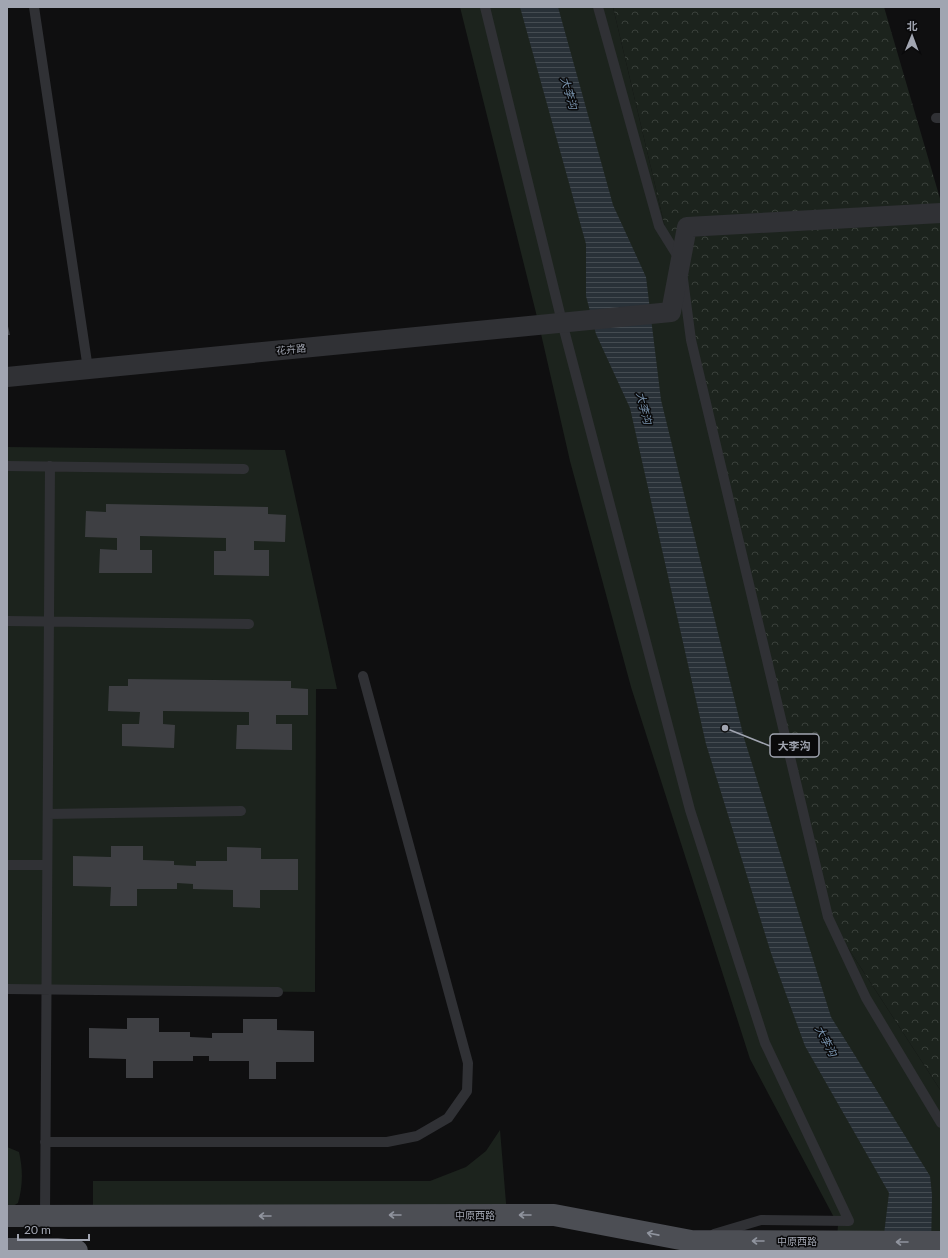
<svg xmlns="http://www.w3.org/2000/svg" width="948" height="1258" viewBox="0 0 948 1258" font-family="Lato,'Noto Sans SC',sans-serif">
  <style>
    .green { fill: #1c231d }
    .forest { fill: url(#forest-crowns) }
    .water { fill: url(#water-rules) }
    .building { fill: #3e3f43 }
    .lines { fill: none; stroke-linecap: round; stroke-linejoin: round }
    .service { stroke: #303135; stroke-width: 10 }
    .minor { stroke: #303135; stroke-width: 20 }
    .primary { stroke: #4c4e54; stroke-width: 22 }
    .trunk { stroke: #54565d; stroke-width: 22 }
    .oneway { stroke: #90949e }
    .labels { text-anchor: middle; stroke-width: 3; stroke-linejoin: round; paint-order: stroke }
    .street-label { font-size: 10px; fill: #a1a5b1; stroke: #0a0a0b }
    .water-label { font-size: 11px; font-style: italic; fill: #7892ac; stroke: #0a0a0b }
    .leader { fill: none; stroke: #a1a5b1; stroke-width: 1.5 }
    .callout-dot { fill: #a1a5b1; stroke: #0a0a0b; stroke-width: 1.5 }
    .callout { fill: #0a0a0b; stroke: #a1a5b1; stroke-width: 1.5 }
    .callout-label { font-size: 11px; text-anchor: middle; font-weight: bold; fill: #a1a5b1 }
  </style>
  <defs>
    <pattern id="forest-crowns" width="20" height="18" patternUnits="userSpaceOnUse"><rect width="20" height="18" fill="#1c231d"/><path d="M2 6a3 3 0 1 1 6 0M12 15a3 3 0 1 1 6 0" fill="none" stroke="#3a403b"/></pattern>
    <pattern id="water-rules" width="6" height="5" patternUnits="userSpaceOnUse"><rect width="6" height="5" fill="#293138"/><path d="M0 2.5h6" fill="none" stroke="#454c52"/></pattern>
  </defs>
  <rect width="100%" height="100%" fill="#0f0f10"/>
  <!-- green -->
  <path class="green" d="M460,7H613L828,917L941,1091V1251H836L838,1225L750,1059L631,687L570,461L539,325Z
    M7,447L285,450L337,689H316L315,992L7,989Z
    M500,1130L507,1215L93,1216V1181H430L466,1167L486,1151Z
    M7,1147L19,1152C23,1169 23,1186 18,1203L8,1209Z"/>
  <!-- forest -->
  <path class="forest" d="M613,7H884L941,202V1091L828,917Z"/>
  <!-- water -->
  <path class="water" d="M520,7H558L613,205L646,277L661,400L718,633L744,738L831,1017L930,1176L932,1195L931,1251H882L889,1193L805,1046L771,953L706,744L630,408L596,334L586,296V244Z"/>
  <!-- building -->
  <path class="building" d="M7,322L10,335H7Z
    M106,504L268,507V514L286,515L285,542L254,541V550H269V576L214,575V551H226V538L140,536V550H152V573H99L100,549L117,550V538L85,537L86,511L106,512Z
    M128,679L291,681V688L308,689V715H276V724H292V750L236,749L237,725H249V712L163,711V724L175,725L174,748L122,746V724H139L140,712L108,711L109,686H128Z
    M111,846H143V860L174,861V865L196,866V861H227V847L261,848V859H298V890H260V908L233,907V890L193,889V884L177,883V889H137V906H110L111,887L73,886V856L111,857Z
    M127,1018H159V1032H190V1037L212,1038V1033H243V1019H277V1030L314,1031V1062H276V1079H249V1061H209V1056H193V1061H153V1078H126V1059L89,1058V1028L127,1029Z"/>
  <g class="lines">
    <!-- service -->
    <path class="service" d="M34,7L88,369
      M485,7L562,322L690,810L765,1043L849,1221L761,1220L714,1234
      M598,7L659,226L680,260
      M936,118H941
      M683,279L691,340L828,917L866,998L941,1123
      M7,466L244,469
      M7,621L249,624
      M48,814L241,811
      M7,865H47
      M7,989L278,992
      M45,1142H387L417,1136L448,1118L467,1091L468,1063L363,676
      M45,1216L50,466"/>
    <!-- minor -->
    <path class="minor" d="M7,377L671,312L687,227L941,213"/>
    <!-- primary -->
    <path class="primary" d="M7,1216L554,1215L691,1241L941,1242"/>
    <!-- trunk -->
    <path class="trunk" d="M7,1249H57L77,1251"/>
  </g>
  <!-- one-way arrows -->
  <defs><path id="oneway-shaft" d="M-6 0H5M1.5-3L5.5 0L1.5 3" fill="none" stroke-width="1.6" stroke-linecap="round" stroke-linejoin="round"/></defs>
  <g class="oneway">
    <use href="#oneway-shaft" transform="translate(395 1215) rotate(180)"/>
    <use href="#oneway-shaft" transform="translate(525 1215) rotate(180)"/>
    <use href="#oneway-shaft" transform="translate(265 1216) rotate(180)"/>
    <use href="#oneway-shaft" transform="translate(653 1234) rotate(-169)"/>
    <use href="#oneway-shaft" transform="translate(758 1241) rotate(-180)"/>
    <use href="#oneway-shaft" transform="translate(902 1242) rotate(-180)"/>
  </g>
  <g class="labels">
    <!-- street labels -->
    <g class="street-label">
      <text transform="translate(291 349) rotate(-6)" y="4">花卉路</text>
      <text x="475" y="1219">中原西路</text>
      <text x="797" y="1245">中原西路</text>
    </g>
    <!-- water labels -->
    <g class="water-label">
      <text transform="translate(569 93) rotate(74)" y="4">大李沟</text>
      <text transform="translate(644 408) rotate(76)" y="4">大李沟</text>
      <text transform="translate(826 1041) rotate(62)" y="4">大李沟</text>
    </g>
  </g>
  <!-- callouts -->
  <path class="leader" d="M725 728L770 746"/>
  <circle class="callout-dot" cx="725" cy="728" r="4"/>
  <rect class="callout" x="770" y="734" width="49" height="23" rx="4"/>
  <g class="callout-label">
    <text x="794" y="750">大李沟</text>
  </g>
  <!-- border -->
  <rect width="948" height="1258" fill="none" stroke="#a1a5b1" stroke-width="16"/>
  <!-- north arrow -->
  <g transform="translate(912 36) rotate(1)" stroke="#0a0a0b" stroke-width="3" paint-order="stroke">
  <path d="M0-3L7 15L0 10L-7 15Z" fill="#a1a5b1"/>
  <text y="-6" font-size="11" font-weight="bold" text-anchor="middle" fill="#a1a5b1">北</text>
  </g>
  <!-- scale -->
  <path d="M18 1234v6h71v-6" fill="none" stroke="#a1a5b1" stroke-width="2"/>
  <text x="24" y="1234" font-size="12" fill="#a1a5b1" stroke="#0a0a0b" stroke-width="3" paint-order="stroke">20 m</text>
</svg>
